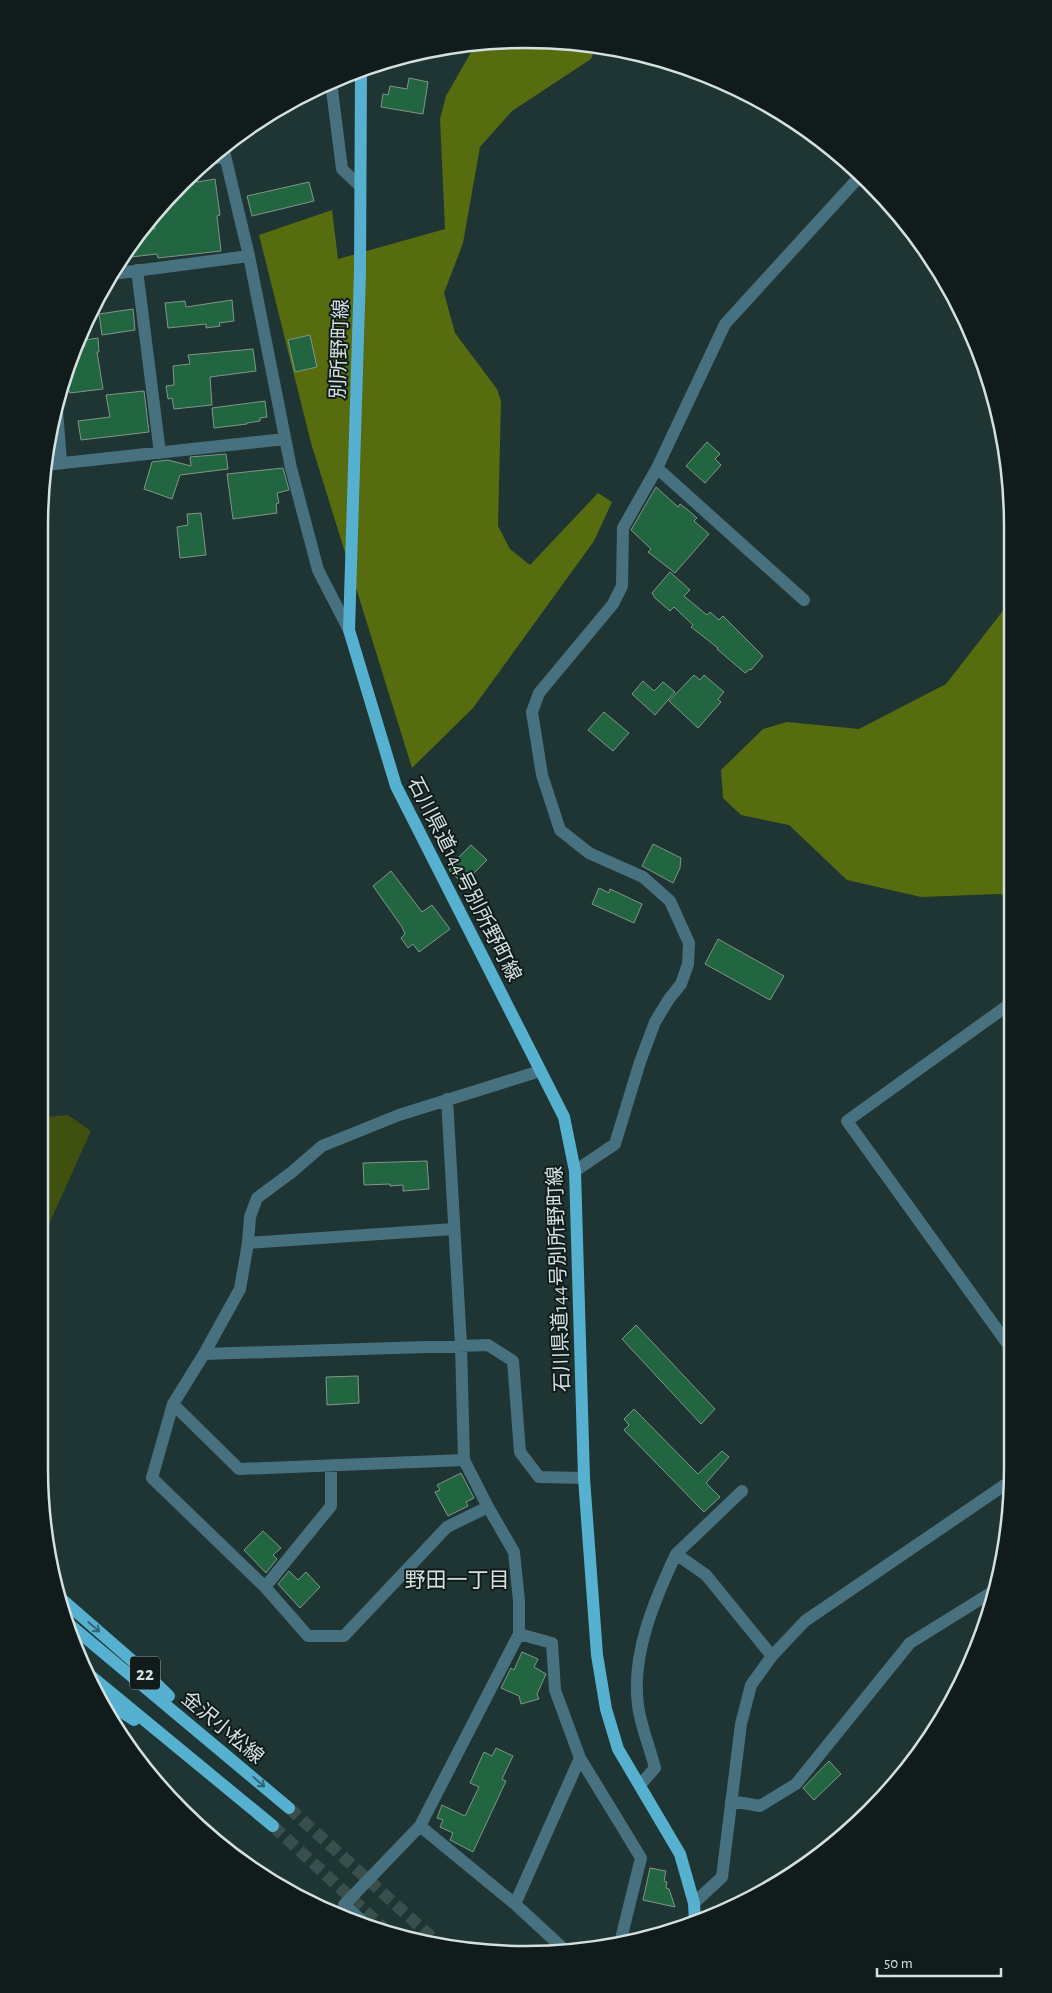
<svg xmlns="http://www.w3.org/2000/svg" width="1052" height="1993" viewBox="0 0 1052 1993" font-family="'Alegreya Sans','Noto Sans JP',sans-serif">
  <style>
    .green { fill: #40500e }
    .forest { fill: #576c0e }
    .building { fill: #226641; stroke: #829588 }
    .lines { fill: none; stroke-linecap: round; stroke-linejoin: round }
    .major-tunnel { stroke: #394f4d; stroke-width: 12; stroke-dasharray: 12 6; stroke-linecap: butt }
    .minor { stroke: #487180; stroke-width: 12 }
    .major { stroke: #55b1cf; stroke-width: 12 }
    .oneway { stroke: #326674 }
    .labels { text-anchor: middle; stroke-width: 4; stroke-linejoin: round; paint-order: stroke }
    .shield { fill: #101b1a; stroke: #98a5a4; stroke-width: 1 }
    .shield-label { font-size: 19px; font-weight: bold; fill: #d3e0df }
    .street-label { font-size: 20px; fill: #d3e0df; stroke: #101b1a }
    .neighbourhood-label { font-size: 21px; fill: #d3e0df; stroke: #101b1a }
    .rim { fill: none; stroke: #d3e0df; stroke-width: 2.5 }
  </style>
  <rect width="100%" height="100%" fill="#1e3533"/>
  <!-- green -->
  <path class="green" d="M68,1115L91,1131L50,1222L39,1236V1135L45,1117Z"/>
  <!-- forest -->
  <path class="forest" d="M558,40L596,46L591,59L512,111L480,147L463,243L444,293L455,333L497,389L501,401L498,526L510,549L530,565L598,493L612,502L594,541L473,708L412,768L311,443L259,235L332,210L338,259L445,229L440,119L446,96L470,54L479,42Z
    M1009,603L1010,896L999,894L921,897L847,880L789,825L741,815L723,798L721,770L763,729L787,722L859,729L946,684Z"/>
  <!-- building -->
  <path class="building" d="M409,78L428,82L423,114L381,107L383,94L388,95L390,86L407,89Z
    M195,170L197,182L215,179L220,215L217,216L221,251L158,258L157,254L122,258L138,231L155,229L153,215L174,192L184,191L183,183Z
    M309,182L314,201L252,216L247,196Z
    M232,300L234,321L219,323L220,326L206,328V324L168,328L165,303L185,301L186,307Z
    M133,309L135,330L102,335L99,314Z
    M310,335L317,367L295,372L288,340Z
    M98,338L99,352H97L103,389L70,393L69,390L66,391L64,376L75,347L85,346L84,340Z
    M253,349L256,371L210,377L212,405L174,409L172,398L168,399L166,386L174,385L173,366L190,364L188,355Z
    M144,391L149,432L81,440L78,421L110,417L106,395Z
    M265,401L267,417L260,418V421L247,423V424L214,428L212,408Z
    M707,442L720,454L715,459L721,465L705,483L686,466Z
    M226,454L228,469L180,475L172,499L144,489L152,462L168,460L191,466L190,457Z
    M283,468L289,490L277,493L279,503L276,504L277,513L233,519L227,474Z
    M656,487L678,507L680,504L688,510L697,518L694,521L709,534L675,573L648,552L651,549L631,530Z
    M201,513L206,555L180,558L177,527L188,525L187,514Z
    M670,572L690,590L684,596L707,615L710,612L719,620L723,616L763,656L751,670L750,669L745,673L717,649L718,648L691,627L693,625L674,607L670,611L655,598L652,593Z
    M694,675L700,680L704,675L724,692L718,699L721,702L698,728L669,701Z
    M643,681L654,691L663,682L675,692L655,715L632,694Z
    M604,712L629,733L613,751L588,730Z
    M653,844L681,858L680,868L673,883L642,866Z
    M471,845L487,860L463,884L449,870L453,866L451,865Z
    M391,871L422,912L432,905L450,929L419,952L413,944L408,948L401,938L405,934L402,927L373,886Z
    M599,888L609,893L610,889L642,904L634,923L592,904Z
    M718,939L784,976L770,1000L705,964Z
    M427,1161L429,1189L403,1191V1185L390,1186V1184L364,1185L363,1163Z
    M636,1325L715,1409L701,1424L622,1339Z
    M358,1376L359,1403L327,1405L326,1377Z
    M634,1409L698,1474L722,1451L729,1457L706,1483L720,1497L704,1512L624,1430L629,1425L624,1419Z
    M461,1473L474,1498L466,1502L468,1506L448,1516L435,1492L440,1490L437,1485Z
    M263,1531L281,1548L273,1555L277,1559L266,1573L244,1550Z
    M289,1571L298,1580L306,1572L320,1587L300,1608L278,1584Z
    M522,1652L538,1659L534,1667L546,1674L537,1694L539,1699L521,1704L519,1696L501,1688L511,1668L514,1670Z
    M496,1748L513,1756L502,1779L506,1781L473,1852L450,1840L453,1833L440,1827L443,1820L437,1818L442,1805L465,1816L479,1787L470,1783L484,1752L492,1756Z
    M829,1761L841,1774L814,1800L803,1788Z
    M650,1868L666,1871L664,1881L667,1882L666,1888L669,1889L675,1907L643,1900Z"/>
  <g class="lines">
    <!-- major-tunnel -->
    <path class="major-tunnel" d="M289,1808L439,1944
      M273,1826L390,1934"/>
    <!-- minor -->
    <path class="minor" d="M331,82L342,169L360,186
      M223,147L249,256L291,468L318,570L349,630
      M205,159L225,157
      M137,270L160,453
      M112,274L249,256
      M56,397L61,462
      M45,465L285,439
      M657,468L804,600
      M1011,1003L847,1121L1012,1350
      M447,1099L461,1345L464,1460L488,1507L514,1552L519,1601V1634L552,1643L555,1690L580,1758L641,1858L620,1943
      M575,1171L615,1144L640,1062L655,1022L669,999L681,984L688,964L689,943L670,901L643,877L589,853L560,830L542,775L532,712L539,693L613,604L622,586L623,528L657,468L725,324L861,175
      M248,1243L454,1229
      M204,1354L488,1345L513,1361L520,1452L539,1477L584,1478
      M173,1404L239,1469L464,1460
      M742,1491L676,1554L706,1575L772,1656
      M488,1507L447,1527L344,1636H308L265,1587L152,1478L173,1404L204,1354L240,1289L248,1243L250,1217L257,1198L292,1172L322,1146L399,1115L540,1071
      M265,1587L331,1506V1466
      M640,1785L655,1768C650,1748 640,1724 638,1705C631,1654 655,1599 676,1554
      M731,1801L760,1806L796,1784L910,1643L997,1589
      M694,1903L722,1877L741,1724L751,1685L772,1656L805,1621L1012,1480
      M515,1904L420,1826L519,1634
      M369,1927L344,1905L420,1826
      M567,1952L515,1904L580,1758"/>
    <!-- major -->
    <path class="major" d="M361,68L360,272L349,630L396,786L564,1117L575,1171L584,1478L597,1655L606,1709L618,1749L680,1854L694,1903L695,1923
      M57,1595L135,1663L169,1696
      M63,1619L289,1808
      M86,1672L273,1826
      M97,1696L134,1720"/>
  </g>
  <!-- one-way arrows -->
  <defs><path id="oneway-shaft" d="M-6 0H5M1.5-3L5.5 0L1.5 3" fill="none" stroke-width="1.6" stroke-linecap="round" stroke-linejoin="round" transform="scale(1.25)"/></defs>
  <g class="oneway">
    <use href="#oneway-shaft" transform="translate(94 1627) rotate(41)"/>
    <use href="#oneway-shaft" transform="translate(259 1782) rotate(41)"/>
  </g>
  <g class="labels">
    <!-- shield labels -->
    <rect class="shield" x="130" y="1656.5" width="30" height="33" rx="4"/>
    <g class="shield-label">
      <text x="145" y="1680">22</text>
    </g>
    <!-- street labels -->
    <g class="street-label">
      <text transform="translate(339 349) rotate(-88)" y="7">別所野町線</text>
      <text transform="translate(465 879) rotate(63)" y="7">石川県道144号別所野町線</text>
      <text transform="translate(558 1279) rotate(-92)" y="7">石川県道144号別所野町線</text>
      <text transform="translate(223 1727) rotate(40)" y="7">金沢小松線</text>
    </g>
    <!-- neighbourhood labels -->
    <g class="neighbourhood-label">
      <text x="457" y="1587">野田一丁目</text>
    </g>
  </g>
  <!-- crop -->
  <path d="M0 0H1052V1993H0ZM526 48H526A478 478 0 0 1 1004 526V1468A478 478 0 0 1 526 1946H526A478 478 0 0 1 48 1468V526A478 478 0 0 1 526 48Z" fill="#101b1a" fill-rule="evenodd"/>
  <path class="rim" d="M526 48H526A478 478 0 0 1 1004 526V1468A478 478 0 0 1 526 1946H526A478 478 0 0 1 48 1468V526A478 478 0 0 1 526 48Z"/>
  <!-- scale -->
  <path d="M877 1968v8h124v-8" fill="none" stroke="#d3e0df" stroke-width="2.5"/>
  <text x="884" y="1968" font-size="15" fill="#d3e0df" stroke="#101b1a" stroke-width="4" paint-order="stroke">50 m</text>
</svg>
